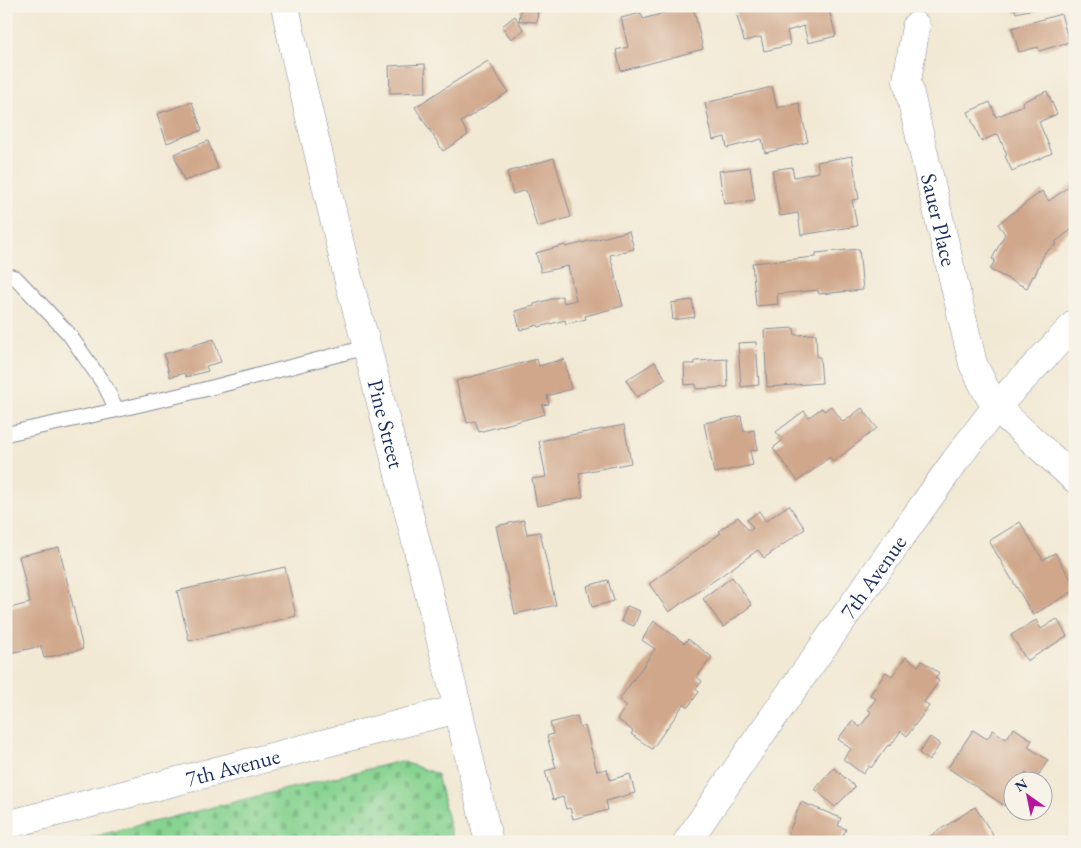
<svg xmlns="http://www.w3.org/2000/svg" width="1081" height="848" viewBox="0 0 1081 848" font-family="'EB Garamond',serif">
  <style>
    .cemetery { fill: url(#cemetery-stones); stroke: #518177 }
    .building { fill: #d0a78b }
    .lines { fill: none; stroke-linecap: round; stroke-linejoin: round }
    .service-casing { stroke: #868c99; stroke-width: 16 }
    .minor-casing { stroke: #868c99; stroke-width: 29 }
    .service { stroke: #fff; stroke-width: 14 }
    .minor { stroke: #fff; stroke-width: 28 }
    .labels { text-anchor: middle; stroke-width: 4; stroke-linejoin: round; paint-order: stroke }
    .street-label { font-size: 22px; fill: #1b2f5e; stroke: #f7f3e8 }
  </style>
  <defs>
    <pattern id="cemetery-stones" width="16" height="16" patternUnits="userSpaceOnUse" patternTransform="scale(1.25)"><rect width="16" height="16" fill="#87d390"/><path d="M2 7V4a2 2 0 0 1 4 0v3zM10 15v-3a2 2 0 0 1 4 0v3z" fill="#74b57f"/></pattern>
  </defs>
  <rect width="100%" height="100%" fill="#f7f3e8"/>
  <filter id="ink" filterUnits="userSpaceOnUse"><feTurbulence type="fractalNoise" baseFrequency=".02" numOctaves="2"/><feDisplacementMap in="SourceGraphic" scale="10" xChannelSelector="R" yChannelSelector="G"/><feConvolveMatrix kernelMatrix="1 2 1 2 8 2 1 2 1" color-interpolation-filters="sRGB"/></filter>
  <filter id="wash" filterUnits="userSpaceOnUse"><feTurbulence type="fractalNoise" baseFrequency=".0096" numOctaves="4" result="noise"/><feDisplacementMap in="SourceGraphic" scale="20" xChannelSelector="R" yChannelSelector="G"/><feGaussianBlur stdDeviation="1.12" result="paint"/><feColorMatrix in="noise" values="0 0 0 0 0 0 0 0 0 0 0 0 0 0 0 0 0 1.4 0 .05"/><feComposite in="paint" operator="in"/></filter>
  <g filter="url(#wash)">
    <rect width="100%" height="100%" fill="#f2e9d4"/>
    <!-- cemetery -->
    <path class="cemetery" d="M401,761L437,774L453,842H71Z"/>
    <g id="blocks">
      <!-- building -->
      <path class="building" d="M521,6H538L537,22L519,21Z
        M674,6H693L703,49L621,71L616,50L628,47L621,18L641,13L643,19L664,13L663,9Z
        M741,6H828L836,36L808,43L804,26L787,31L790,45L764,51L761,37L744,41L735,8Z
        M1014,6H1041L1042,7L1016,13Z
        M1061,14L1069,42L1039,51L1038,47L1019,52L1012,28Z
        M515,16L524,30L511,39L502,26Z
        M488,61L508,92L461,122L468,135L443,151L415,107Z
        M425,64L426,92L390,93L389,66Z
        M772,87L777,108L799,103L808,142L765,153L762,139L727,148L725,137L713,140L705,103Z
        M1047,91L1057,114L1039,122L1052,153L1012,171L1005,156L1007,155L998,134L981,141L968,112L990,102L996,117L1023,105L1022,102Z
        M192,102L202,130L167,143L157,114Z
        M208,141L218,169L184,181L174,154Z
        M852,156L859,199L852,200L857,226L801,235L798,213L780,216L772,170L792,167L794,177L819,172L817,162Z
        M554,158L571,217L537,227L526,190L513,194L507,172Z
        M750,167L755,200L724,204L719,171Z
        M1075,182V227L1055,242L1057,244L1045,252L1034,277L1033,276L1027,288L990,270L995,260L992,259L1005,234L998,224L1042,191L1049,201Z
        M629,231L634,249L610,255L623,306L585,316L586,319L566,324L565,320L539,327L538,325L520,330L515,311L534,306V304L562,296L564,303L576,300L568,266L541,272L536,253L565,245L566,247Z
        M859,249L863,290L819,294L818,290L777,294L778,304L756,306L752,263L816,257V253Z
        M692,300L695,317L673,320L671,303Z
        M794,328L795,335L816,334L817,357H820L822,383L767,387L764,330Z
        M214,339L221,362L206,366L208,371L186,377L185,373L170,377L164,354Z
        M756,342L759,385L741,387L738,343Z
        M537,359L539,366L564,359L571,389L547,396L549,404L542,405L545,414L479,432L475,421L467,423L456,381Z
        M727,359L728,387L696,389V384L685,385L684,364H695V361Z
        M655,362L666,379L637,397L626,380Z
        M831,406L843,422L862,408L877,428L833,462L830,457L798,481L773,448L783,440L776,432L804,411L809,417L822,408L824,411Z
        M741,416L744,432L754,430L758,449L750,451L753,465L714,473L704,423Z
        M624,425L631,463L579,473L583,497L537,506L532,479L546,477L539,441Z
        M789,505L805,529L764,558L758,550L669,612L649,584L721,533L719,531L738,517L749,531L753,528L747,520L759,511L766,521Z
        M524,520L527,534L540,532L556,605L515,614L496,526Z
        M1020,522L1043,560L1055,553L1075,586V590L1033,615L989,541Z
        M59,547L83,649L44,658L41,646L6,654V609L30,603L19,556Z
        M285,567L296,616L189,641L177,591Z
        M732,577L752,605L723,627L703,599Z
        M608,580L614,601L592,607L587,586Z
        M627,606L640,611L634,626L621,621Z
        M1057,619L1067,636L1027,661L1011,635L1036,620L1041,629Z
        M654,621L684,643L688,639L712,657L697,677L702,681L696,689L699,692L688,707L684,704L652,749L631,734L633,731L617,719L627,706L619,700L655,649L642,640Z
        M906,657L918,666L922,661L939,673L935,678L939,681L924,702L929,706L907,736L901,731L890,746L888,745L871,768L869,766L863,774L843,759L851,749L838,739L852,721L860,727L871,712L868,709L876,699L870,695L886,672L892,676Z
        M577,716L580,728L585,726L597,771L607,769L610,780L630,774L635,793L606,801L608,810L573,819L570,808L566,809L563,797L553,800L545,771L556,768L547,736L553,734L550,723Z
        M1014,728L1032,740L1028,747L1048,760L1036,779L1026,773L1021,780H1014V792L1005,806L948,768L973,730L987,739L993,730L1006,739Z
        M930,737L940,744L929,761L919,753Z
        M834,768L855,787L835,807L815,789Z
        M801,802L841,818L838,826L846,829L840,842H789L790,838L787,837Z
        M975,807L993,835L981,842H921Z"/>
    </g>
  </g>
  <g filter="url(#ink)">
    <use href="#blocks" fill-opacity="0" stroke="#868c99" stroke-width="1"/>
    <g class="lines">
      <defs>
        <path id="service" d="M6,275L16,278L69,334L105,386L117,410L202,390L367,347
          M6,434L117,410"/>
        <g id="minor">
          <path id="s1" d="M285,6L296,59L349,282L367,347L458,709L489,842"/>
          <path id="s2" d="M916,26L907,81L973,364L987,392L996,407L1075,479"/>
          <path id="s3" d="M6,825L458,709"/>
          <path id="s4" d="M687,842L759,737L955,461L996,407L1075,324"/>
        </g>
      </defs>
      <!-- service casing -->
      <use href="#service" class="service-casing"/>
      <!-- minor casing -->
      <use href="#minor" class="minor-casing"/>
      <!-- service -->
      <use href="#service" class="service"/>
      <!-- minor -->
      <use href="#minor" class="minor"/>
    </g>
  </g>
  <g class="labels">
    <!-- street labels -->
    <g class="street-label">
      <text dy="8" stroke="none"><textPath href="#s2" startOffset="198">Sauer Place</textPath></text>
      <text dy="8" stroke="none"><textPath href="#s1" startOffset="430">Pine Street</textPath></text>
      <text dy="8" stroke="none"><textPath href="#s4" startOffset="324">7th Avenue</textPath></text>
      <text dy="8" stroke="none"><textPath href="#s3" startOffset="234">7th Avenue</textPath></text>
    </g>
  </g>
  <!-- margin -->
  <rect width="1081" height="848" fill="none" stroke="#f7f3e8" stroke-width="25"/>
  <!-- north arrow -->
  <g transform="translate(1028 796) rotate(327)"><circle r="24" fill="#f7f3e8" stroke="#9fa5b1"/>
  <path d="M0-4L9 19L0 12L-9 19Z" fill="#b5179e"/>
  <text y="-8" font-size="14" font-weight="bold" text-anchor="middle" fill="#1b2f5e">N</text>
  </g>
</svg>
